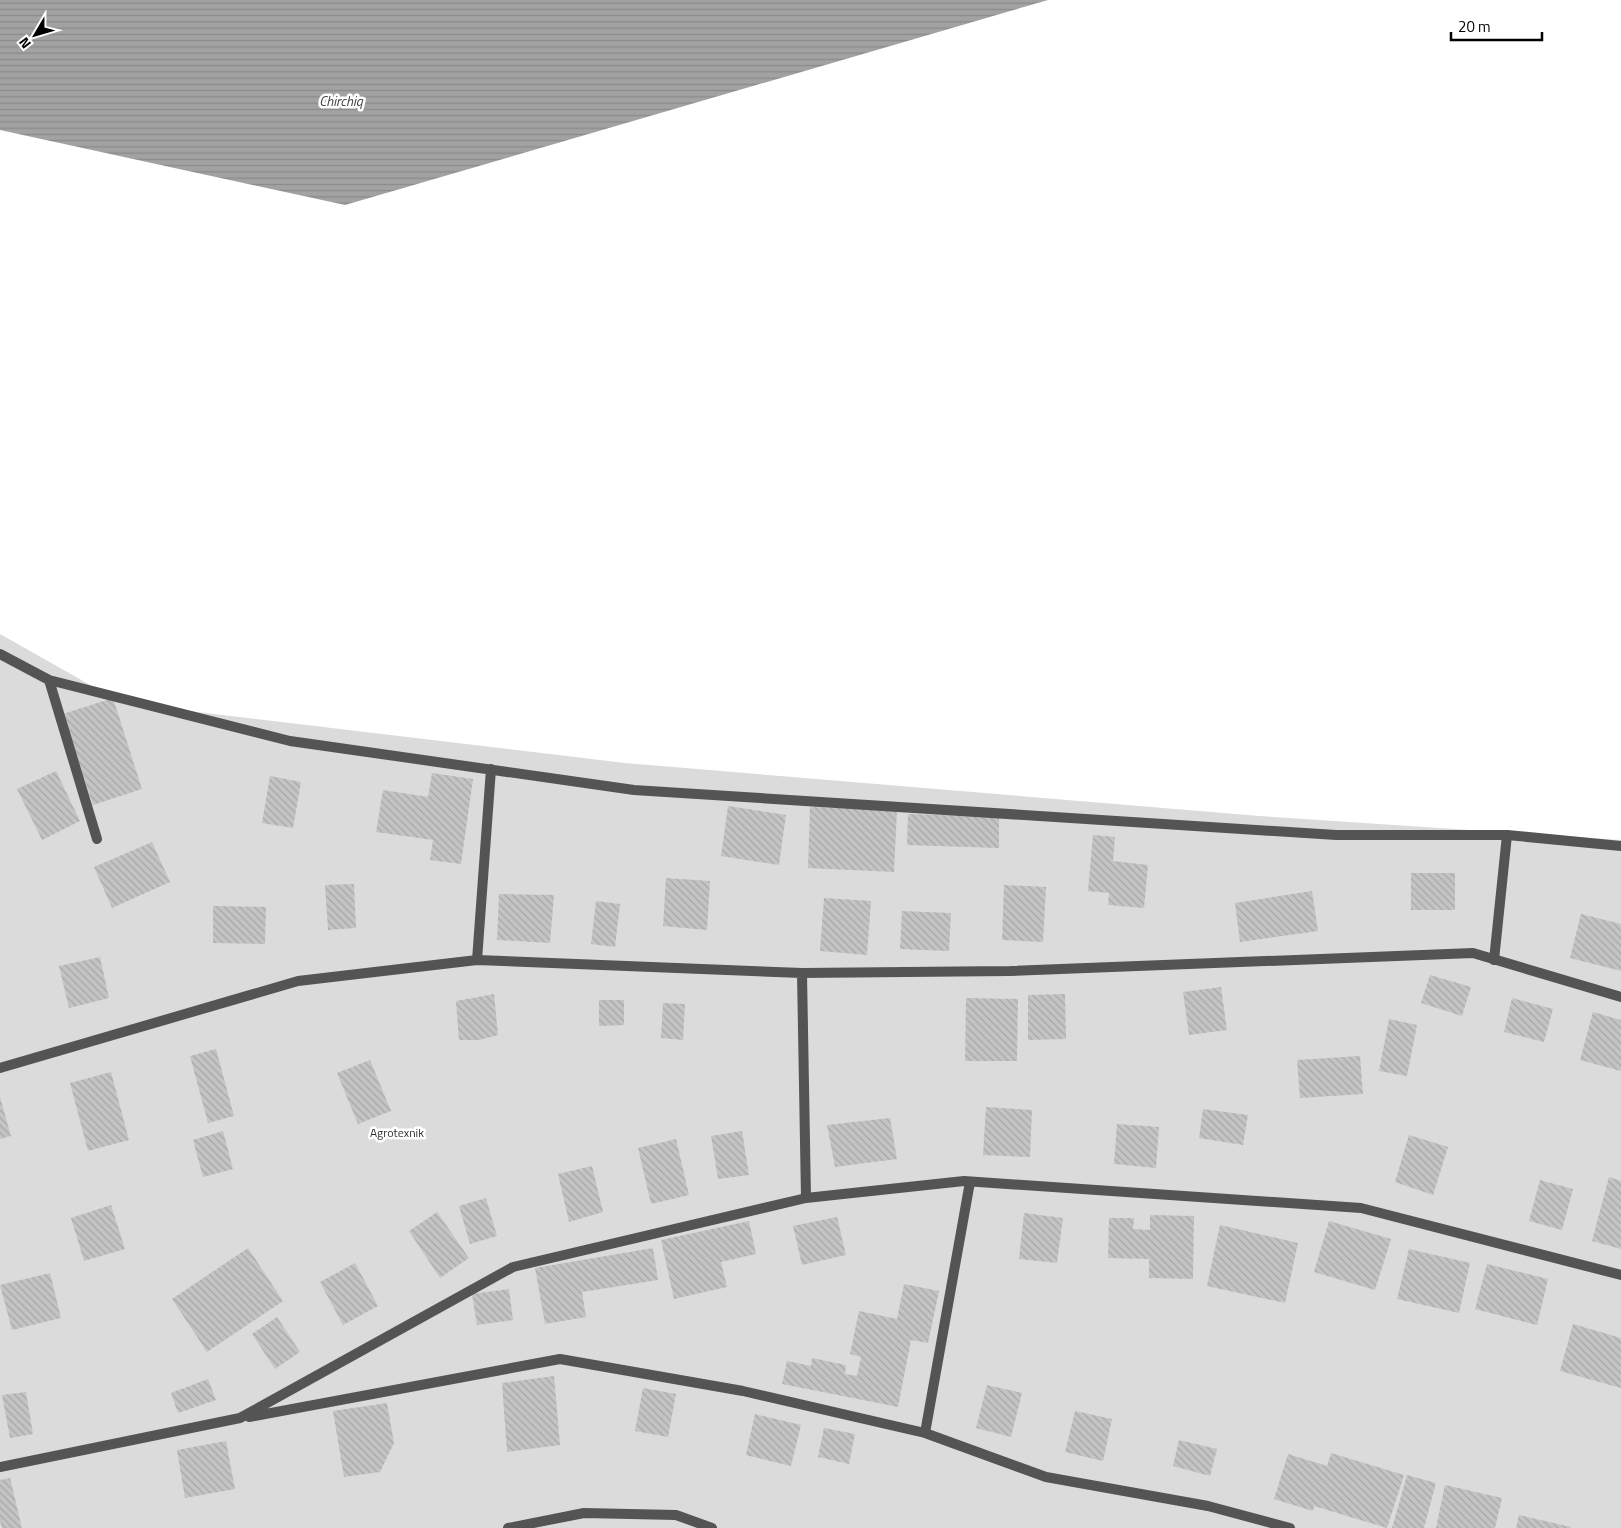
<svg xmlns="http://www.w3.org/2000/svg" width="1621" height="1528" viewBox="0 0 1621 1528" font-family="'Titillium Web',sans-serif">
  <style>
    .green { fill: #dbdbdb }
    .water { fill: url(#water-rules) }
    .building { fill: url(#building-back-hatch) }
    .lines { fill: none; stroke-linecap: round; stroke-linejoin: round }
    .lane { stroke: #545454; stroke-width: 10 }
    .street { stroke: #545454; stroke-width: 10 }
    .labels { text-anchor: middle; stroke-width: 5; stroke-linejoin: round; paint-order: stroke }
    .park-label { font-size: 12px; fill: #323232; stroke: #fff }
    .water-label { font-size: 14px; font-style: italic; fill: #434343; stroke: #fff }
  </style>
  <defs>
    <pattern id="water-rules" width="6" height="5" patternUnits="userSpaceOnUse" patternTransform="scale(1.25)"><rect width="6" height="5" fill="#a2a2a2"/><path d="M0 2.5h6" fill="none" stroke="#8a8a8a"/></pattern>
    <pattern id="building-back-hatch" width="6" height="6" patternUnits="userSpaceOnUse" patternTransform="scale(1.25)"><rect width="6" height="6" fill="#c4c4c4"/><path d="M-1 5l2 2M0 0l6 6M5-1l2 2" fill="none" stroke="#a7a7a7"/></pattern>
  </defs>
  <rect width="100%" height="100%" fill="#fff"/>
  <!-- green -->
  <path class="green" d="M0,634L122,703L625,763L1259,816L1621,840V1528H0Z"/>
  <!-- water -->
  <path class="water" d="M0,0H1048L345,205L0,130Z"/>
  <!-- building -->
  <path class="building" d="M113,698L142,789L93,805L63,714Z
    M56,771L80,821L42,840L17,789Z
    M432,773L473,779L461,864L430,860L433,840L376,832L383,790L428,797Z
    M270,776L301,782L293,828L262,823Z
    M728,806L786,815L779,865L721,856Z
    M810,807L897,810L894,872L808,868Z
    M908,814L999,817V848L907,845Z
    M1093,835L1115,837L1113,861L1148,865L1144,908L1108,905L1109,893L1088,891Z
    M152,842L170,882L112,908L94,867Z
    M1411,873H1455V910H1411Z
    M666,878L710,881L707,930L663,926Z
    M354,884L356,928L328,930L325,885Z
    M1004,885L1046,887L1043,942L1002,940Z
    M1312,891L1318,931L1240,942L1235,903Z
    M499,894L554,895L550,943L497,940Z
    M824,898L871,901L867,955L820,951Z
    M596,901L620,904L615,947L591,944Z
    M213,906L266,907L265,944L213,943Z
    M902,911L951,913L949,951L900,949Z
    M1581,914L1621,924V971L1570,958Z
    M100,957L109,998L69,1008L59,966Z
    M1430,975L1471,987L1462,1016L1421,1003Z
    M1221,987L1227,1030L1189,1035L1183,992Z
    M494,994L498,1035L479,1040H459L456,1001Z
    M1065,994L1066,1039L1028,1040V995Z
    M966,998L1018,999L1017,1061H965Z
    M1512,998L1553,1009L1544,1042L1504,1032Z
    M599,1000H624V1025L599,1026Z
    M663,1003L685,1004L683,1040L661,1038Z
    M1593,1012L1621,1020V1071L1580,1060Z
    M1389,1019L1417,1025L1407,1076L1379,1071Z
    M216,1049L234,1116L208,1123L190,1056Z
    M1360,1056L1363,1094L1300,1098L1297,1060Z
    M370,1060L391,1111L358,1124L337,1073Z
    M111,1072L129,1140L88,1151L70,1083Z
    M0,1097L11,1136L0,1139Z
    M986,1107L1032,1110L1030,1157L983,1155Z
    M1203,1109L1248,1115L1243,1145L1199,1138Z
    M890,1118L897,1159L835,1167L827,1125Z
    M1117,1124L1159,1127L1156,1168L1114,1164Z
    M223,1131L233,1169L203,1177L193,1140Z
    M742,1131L749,1175L718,1179L711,1136Z
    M1409,1135L1448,1147L1433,1195L1395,1182Z
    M676,1139L689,1195L651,1204L638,1148Z
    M592,1166L603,1212L569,1222L558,1174Z
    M1609,1177L1621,1181V1249L1592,1241Z
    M1540,1180L1573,1189L1562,1230L1529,1221Z
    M486,1198L497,1236L470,1244L459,1206Z
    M111,1205L125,1249L84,1261L71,1218Z
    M437,1212L469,1258L440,1278L409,1231Z
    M1024,1213L1063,1218L1057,1263L1019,1259Z
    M1150,1215L1194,1216L1193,1279L1149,1278V1259L1108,1258L1109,1218H1134L1133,1229L1150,1230Z
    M837,1217L846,1255L802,1265L793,1226Z
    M749,1221L756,1254L721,1262L727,1287L674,1299L661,1240Z
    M1329,1221L1391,1239L1375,1290L1314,1272Z
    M1220,1225L1298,1243L1285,1303L1207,1286Z
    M248,1248L283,1301L207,1352L172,1299Z
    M653,1248L658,1280L582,1292L586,1317L545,1324L535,1268Z
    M1409,1249L1470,1263L1459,1313L1397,1299Z
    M355,1263L378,1306L343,1325L320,1282Z
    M1487,1264L1548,1279L1537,1325L1475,1309Z
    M50,1273L61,1318L12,1330L0,1285Z
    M904,1284L939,1291L928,1343L911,1340L898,1407L782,1384L787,1361L811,1366L812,1358L846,1365L845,1374L857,1376L861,1357L850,1354L859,1311L897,1319Z
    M509,1289L513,1320L477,1325L472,1294Z
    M277,1317L300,1352L275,1369L252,1334Z
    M1573,1324L1621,1338V1388L1560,1371Z
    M554,1376L560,1445L507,1452L502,1383Z
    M208,1379L216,1400L178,1413L171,1393Z
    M987,1385L1022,1393L1011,1437L976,1428Z
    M643,1388L676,1394L668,1437L635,1431Z
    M26,1392L33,1434L10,1438L2,1395Z
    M387,1403L394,1443L380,1472L344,1477L333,1411Z
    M1075,1411L1112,1419L1103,1461L1065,1452Z
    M755,1414L801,1425L791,1466L746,1455Z
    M824,1428L855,1434L849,1464L818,1457Z
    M1179,1440L1217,1449L1210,1476L1173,1466Z
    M226,1441L235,1489L185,1498L177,1450Z
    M1331,1453L1404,1475L1387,1528L1314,1506L1313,1511L1274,1499L1288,1454L1327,1466Z
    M1407,1475L1436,1483L1424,1528H1392Z
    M10,1478L22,1528H2L0,1521V1480Z
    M1445,1485L1502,1498L1495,1528H1436Z
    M1519,1515L1571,1527V1528H1516Z"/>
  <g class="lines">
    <!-- lane -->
    <path class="lane" d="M1494,960L1507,835"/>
    <!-- street -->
    <path class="street" d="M0,654L49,680L290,741L634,790L1336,835H1507L1621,846
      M49,680L97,839
      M477,960L491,769
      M802,973L806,1198
      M0,1068L298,981L477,960L802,973L1010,971L1473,953L1621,997
      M249,1417L560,1359L743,1391L925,1433L1046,1477L1208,1506L1290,1528
      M925,1433L970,1182
      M0,1467L240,1418L513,1267L806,1198L964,1181L1361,1208L1621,1275
      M508,1528L584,1513L676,1515L712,1528"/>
  </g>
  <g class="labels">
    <!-- park labels -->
    <g class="park-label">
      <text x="397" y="1137">Agrotexnik</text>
    </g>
    <!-- water labels -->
    <g class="water-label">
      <text x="341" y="106">Chirchiq</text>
    </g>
  </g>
  <!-- north arrow -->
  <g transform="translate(35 35) rotate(232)" stroke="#ffffff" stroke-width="4" paint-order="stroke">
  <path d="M0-4L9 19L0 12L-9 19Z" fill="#000000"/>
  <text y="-8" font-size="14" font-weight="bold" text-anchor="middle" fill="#000000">N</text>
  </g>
  <!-- scale -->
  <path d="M1451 32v8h91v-8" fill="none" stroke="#000000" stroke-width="2.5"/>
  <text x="1458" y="32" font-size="15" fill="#000000" stroke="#ffffff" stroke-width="4" paint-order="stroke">20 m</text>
</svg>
